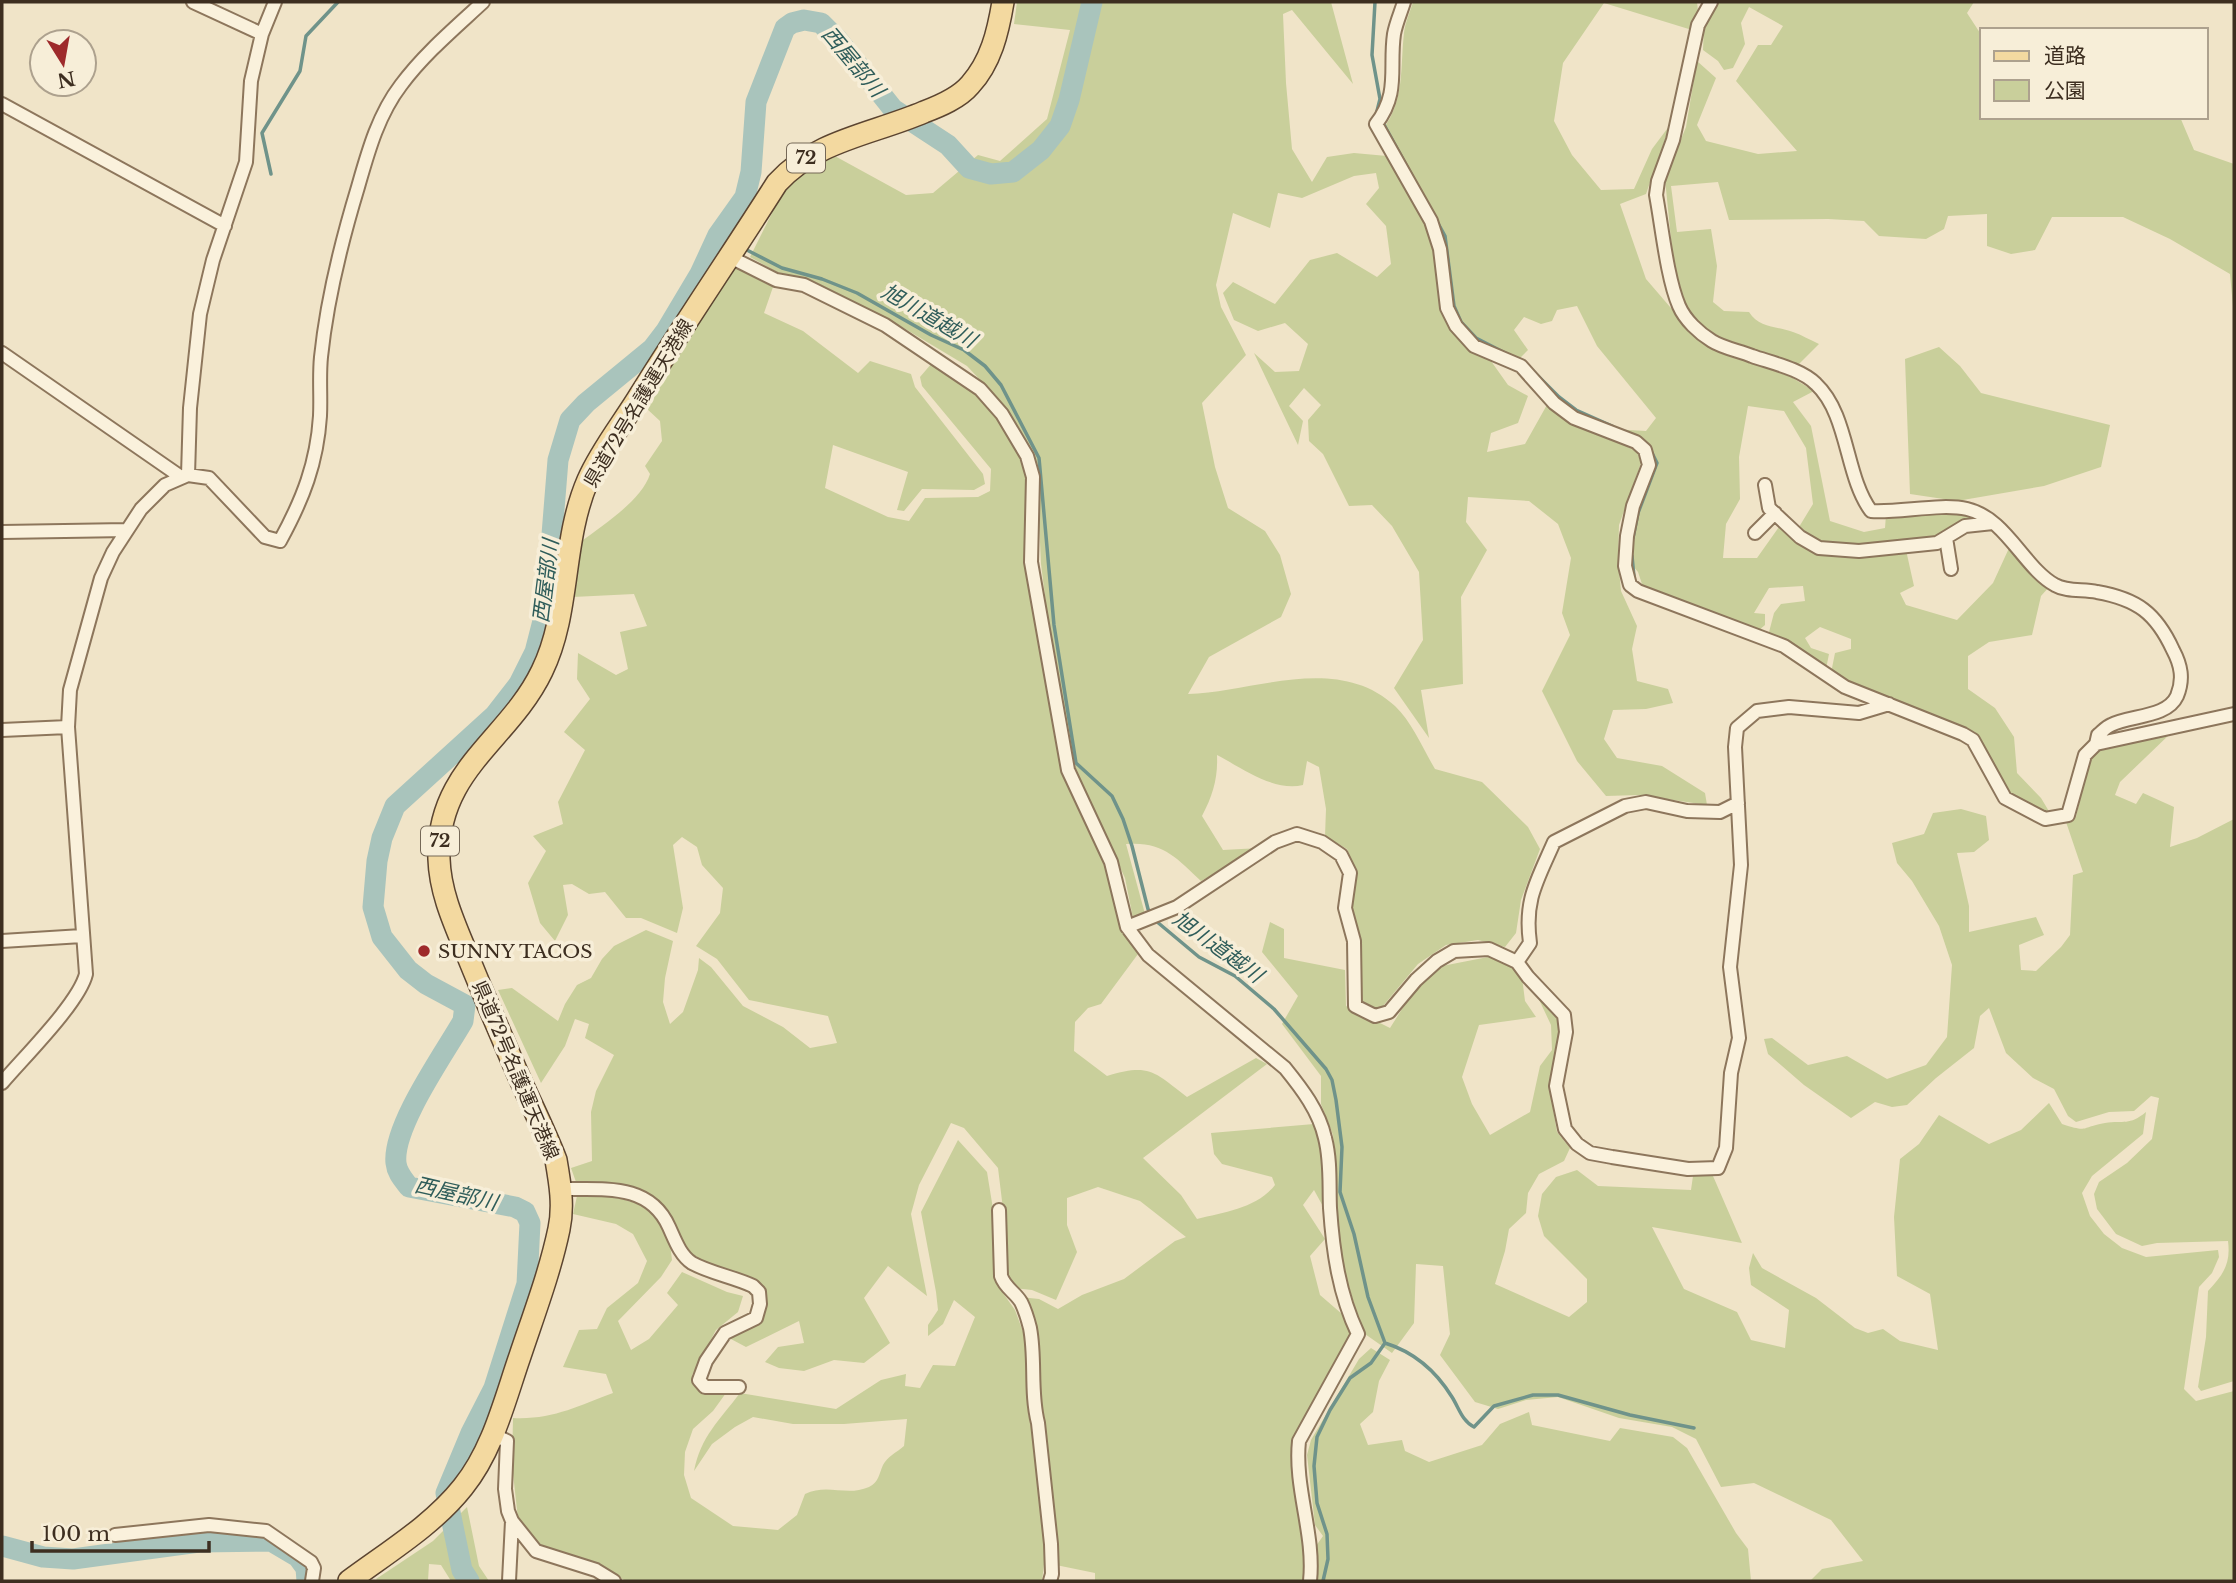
<svg xmlns="http://www.w3.org/2000/svg" width="2236" height="1583" viewBox="0 0 2236 1583" font-family="'Libre Baskerville','Noto Sans JP',serif">
  <style>
    .green { fill: #c9cf9b }
    .lines { fill: none; stroke-linecap: round; stroke-linejoin: round }
    .stream { stroke: #6f938a; stroke-width: 3.5 }
    .river { stroke: #a9c4bc; stroke-width: 21 }
    .street-casing { stroke: #8d765c; stroke-width: 16 }
    .primary-casing { stroke: #5b4430; stroke-width: 24 }
    .street { stroke: #faf1dc; stroke-width: 12 }
    .primary { stroke: #f3d9a0; stroke-width: 21 }
    .poi-dot { fill: #9e2a2b; stroke: #f7eed8; stroke-width: 2.5 }
    .labels { text-anchor: middle; stroke-width: 7; stroke-linejoin: round; paint-order: stroke }
    .shield { fill: #f7eed8; stroke: #756857; stroke-width: 2 }
    .shield-label { font-size: 18px; font-weight: bold; fill: #3d2e20 }
    .street-label { font-size: 19px; fill: #3d2e20; stroke: #f7eed8 }
    .poi-label { font-size: 19px; fill: #3d2e20; stroke: #f7eed8; text-anchor: start }
    .water-label { font-size: 21px; font-style: italic; fill: #2f5d5a; stroke: #f7eed8 }
  </style>
  <rect width="100%" height="100%" fill="#f0e4c8"/>
  <!-- green -->
  <path class="green" d="M1017,2H1331L1353,84L1292,10L1283,14L1286,83L1292,149L1312,182L1327,157L1354,153L1387,156L1424,217L1435,249L1442,308L1449,326L1467,348L1491,361L1508,385L1528,396L1518,423L1491,433L1487,452L1525,444L1548,403L1637,452L1641,463L1619,525L1618,559L1621,591L1637,626L1632,649L1637,681L1668,689L1673,703L1646,709L1613,710L1604,739L1617,758L1662,766L1705,793L1707,805L1639,795L1606,796L1577,761L1542,691L1570,635L1562,613L1571,558L1558,524L1529,501L1468,497L1466,522L1487,550L1461,597L1463,684L1421,690L1429,738L1394,688L1423,640L1419,572L1392,526L1372,505L1349,506L1323,454L1309,441L1308,420L1321,405L1304,388L1289,406L1303,421L1298,445L1254,353L1275,372L1299,371L1308,344L1285,323L1258,331L1234,320L1223,293L1233,282L1275,304L1310,260L1337,253L1377,277L1391,264L1386,226L1366,204L1379,188L1376,173L1354,176L1302,198L1278,193L1270,228L1233,213L1216,285L1221,307L1246,355L1202,403L1215,467L1228,508L1265,531L1280,555L1291,594L1281,617L1209,657L1188,694C1254,692 1337,653 1395,706C1412,722 1423,749 1435,769L1482,782L1528,827L1540,849L1521,900L1516,933L1505,947L1478,940L1446,945L1418,964L1383,1006L1373,1009L1359,1002L1350,906L1355,871L1347,849L1325,836L1326,809L1319,767L1307,761L1303,785C1274,792 1242,768 1217,755C1218,778 1213,795 1202,816L1223,850L1260,848L1201,881C1176,857 1162,841 1126,844L1145,914L1133,918L1125,878L1076,772L1051,644L1041,564L1037,476L1033,453L999,400L967,366L887,318L815,282L777,272L750,257L786,185L833,155L906,195L933,193L978,155L1000,161L1047,119L1070,30L1014,24Z
    M1413,2H1697L1698,11L1692,30L1604,3L1563,63L1554,121L1572,155L1601,190L1634,189L1652,149L1670,125L1646,194L1620,204L1646,279L1695,336L1726,353L1791,377L1814,391L1793,402L1811,426L1830,521L1864,532L1885,528L1886,515L1962,512L1984,520L1936,538L1868,546L1823,545L1813,541L1799,527L1813,504L1806,448L1784,411L1748,406L1739,457L1740,499L1726,524L1723,558H1757L1781,524L1818,552L1906,550L1914,586L1900,593L1906,605L1957,620L1993,583L2010,546L2049,587L2041,596L2032,635L1989,642L1968,656V689L1995,708L2014,737L2017,773L2041,798L2050,813L2027,805L2009,794L1975,732L1848,683L1831,673L1835,653L1851,649V639L1820,627L1805,638L1811,648L1829,654L1826,669L1768,636L1774,613L1781,604L1805,601L1803,586L1769,588L1754,613L1765,614V625L1758,631L1644,590L1638,572L1628,560L1648,450L1611,429L1646,431L1656,418L1597,346L1577,306L1557,310L1552,321L1541,324L1524,317L1514,330L1528,350L1516,362L1476,345L1459,325L1451,306L1442,248L1383,129C1405,100 1400,67 1404,33C1405,23 1410,12 1413,2Z
    M1718,2H1974L1967,13L1982,36V117H2180L2194,150L2234,164V317L2230,274L2170,239L2123,217H2052L2035,250L2011,254L1987,246V214L1948,216L1944,229L1926,239L1879,236L1864,221L1828,219L1729,220L1718,182L1671,186L1677,232L1711,229L1717,266L1713,302L1724,311L1749,312C1759,328 1776,326 1793,332C1802,335 1810,340 1819,344L1798,365L1719,338L1695,320L1683,303L1672,249L1665,179L1686,127L1697,61L1716,78L1697,125L1706,141L1758,154L1797,151L1736,81L1758,45H1771L1783,26L1749,7L1741,23L1745,44L1733,68L1724,70L1718,61L1703,50L1704,26Z
    M731,265L773,287L764,313L803,331L858,373L870,361L911,374L915,387L983,474L985,484L974,490L922,489L904,511L897,510L908,472L833,445L825,488L888,517L909,521L925,498L978,497L990,491L991,469L922,386L920,377L932,363C946,372 960,381 973,391C1001,413 1018,448 1030,482L1044,668L1064,778L1093,835L1108,873L1122,929L1138,954L1101,1004L1088,1008L1075,1022L1074,1051L1107,1076C1150,1063 1154,1072 1187,1097L1256,1058L1267,1064L1143,1158L1181,1195L1197,1219C1225,1212 1257,1208 1275,1185L1272,1177L1222,1164L1214,1154L1211,1133L1314,1124L1323,1151L1325,1210L1314,1190L1303,1205L1325,1239L1310,1256L1320,1295L1342,1314L1351,1332L1293,1439L1292,1460L1303,1524L1305,1581H1095V1573L1056,1565C1051,1513 1044,1461 1041,1408C1038,1365 1042,1337 1020,1297L1039,1299L1058,1309L1082,1295L1124,1279L1175,1241L1186,1237L1140,1201L1098,1187L1067,1198V1225L1077,1252L1056,1300L1032,1290L1013,1288L1008,1281L1003,1252V1209L998,1168L964,1128L951,1123L919,1185L911,1214L927,1296L888,1266L864,1298L890,1343L864,1363L834,1360L804,1371L779,1368L765,1362L778,1347L804,1343L799,1321L746,1347L729,1338L764,1304L762,1285L739,1274L696,1259L685,1249L664,1207L640,1190L615,1185L576,1182L571,1168L592,1161L591,1112L596,1091L614,1055L585,1038L589,1024L575,1019L565,1046L541,1083L498,990L512,988L558,1021L565,1004L577,985L591,978L602,959L614,946L646,930L673,941L665,978L663,1002L670,1024L683,1012L698,970L699,958L711,967L743,1006L783,1027L810,1048L837,1043L828,1016L749,1000L717,959L696,946L720,913L723,888L702,865L697,847L682,837L673,845L683,908L677,933L641,918H626L605,892L589,894L572,884L563,885L568,915L555,941L540,923L528,883L546,851L533,836L563,824L558,802L585,750L564,732L590,699L577,679L578,653L616,675L628,669L620,632L647,626L634,594L573,597L582,541C603,525 642,500 650,474L645,466L662,441L660,421L646,408Z
    M1939,347L1960,366L1981,393L2110,425L2101,467L2044,486L1957,501L1910,494L1905,359Z
    M2171,733L2120,782L2115,795L2136,804L2143,793L2174,807L2170,847L2197,838L2234,819V1381L2201,1391L2198,1387L2206,1337L2208,1291C2223,1275 2231,1264 2228,1241L2157,1243L2142,1246L2116,1234L2097,1209L2094,1194L2099,1182L2127,1163L2152,1139L2159,1098L2151,1096L2134,1111L2109,1112L2076,1122L2068,1116L2054,1089L2033,1078L2006,1053L1989,1008L1980,1016L1974,1048L1936,1078L1907,1105L1892,1107L1875,1102L1851,1118L1804,1085L1768,1054L1764,1039L1772,1038L1808,1065L1847,1056L1887,1079L1926,1065L1947,1037L1952,965L1939,926L1912,881L1897,863L1892,843L1924,834L1933,813L1961,809L1986,816L1989,840L1974,852L1957,853L1969,906V932L2036,917L2044,935L2019,945L2021,970L2036,971L2061,947L2070,935L2073,875L2083,872L2066,822L2076,817L2090,758L2098,751Z
    M1270,922L1284,929V958L1345,970L1346,1006L1390,1028L1416,987L1437,967L1488,957L1507,962L1522,977L1525,1001L1536,1017L1479,1025L1462,1077L1472,1104L1490,1135L1530,1112L1540,1066L1552,1050L1551,1025L1535,991L1560,1019L1559,1037L1549,1086L1557,1132L1570,1148L1564,1161L1539,1174L1528,1193L1526,1213L1509,1229L1505,1251L1495,1284L1569,1317L1587,1302V1279L1544,1236L1538,1216L1542,1194L1556,1177L1577,1170L1598,1186L1691,1190L1693,1176H1713L1742,1243L1652,1227L1684,1289L1737,1312L1751,1340L1785,1348L1789,1310L1751,1285L1749,1268L1753,1253L1762,1268L1816,1298L1855,1328L1868,1333L1883,1329L1900,1341L1938,1350L1930,1294L1897,1276L1894,1217L1900,1159L1919,1144L1939,1115L1989,1144L2021,1130L2049,1103L2062,1124C2089,1133 2081,1127 2105,1123C2124,1120 2129,1126 2146,1112L2143,1134L2092,1176L2082,1193L2090,1216L2104,1234L2122,1248L2146,1257L2218,1250L2219,1257L2212,1273L2199,1287L2184,1389L2196,1401L2234,1391V1581H1810L1822,1569L1863,1561L1831,1520L1754,1483L1721,1487L1696,1439L1672,1427L1619,1418L1558,1397L1526,1400L1498,1409L1475,1402L1440,1355L1450,1334L1443,1266L1416,1264L1414,1323L1392,1353L1365,1334L1355,1307L1344,1270L1338,1222L1333,1135L1321,1104V1076L1282,1024L1298,996L1262,952Z
    M958,1140L987,1172L993,1209L995,1277L1000,1289L1015,1310L1026,1340L1029,1362L1028,1414L1033,1426L1045,1556L1042,1581H626L603,1568L539,1546L518,1519L512,1464L513,1418C552,1420 578,1406 613,1393L606,1374L563,1367L579,1330L597,1329L607,1308L638,1283L647,1261L633,1234L616,1224L573,1214L577,1196H612L638,1204L651,1209L669,1235L672,1260L661,1277L618,1321L631,1350L649,1339L678,1305L667,1293L682,1272L727,1292L743,1296L738,1312L716,1330L692,1375L693,1385L703,1393H726L713,1411L693,1429L685,1452L684,1475L691,1498L733,1526L778,1530L797,1515L805,1494C828,1483 846,1497 869,1487C879,1482 879,1474 883,1465C887,1457 897,1452 904,1446L907,1419L844,1424H793L753,1417L735,1427L712,1444L694,1471C701,1436 719,1421 740,1393L836,1409L881,1380L906,1374L905,1386L920,1388L933,1365L955,1366L975,1317L954,1300L943,1324L928,1336V1325L938,1310L936,1292L921,1212Z
    M1371,1348L1390,1360L1379,1381L1373,1412L1360,1424L1368,1445L1402,1440L1405,1451L1429,1462L1482,1445L1500,1424L1529,1412L1532,1425L1610,1441L1620,1428L1673,1437L1687,1448L1736,1533L1748,1549L1751,1581H1316V1546L1323,1536L1315,1525L1307,1455L1311,1440L1359,1359Z
    M467,1507L479,1566L489,1581H451L441,1565L429,1564L428,1581H378L376,1579L433,1541Z"/>
  <g class="lines">
    <!-- stream -->
    <path class="stream" d="M1375,2L1372,55L1380,99L1377,111L1379,115
      M1382,121L1445,236L1454,306L1461,322L1476,338L1507,354
      M271,174L262,133L300,71L306,36L338,2
      M718,235L730,241
      M743,248L782,268L822,279L857,293L931,335L964,350L985,366L1001,385L1039,458L1054,625L1076,763L1112,796L1123,819L1132,846L1148,909L1156,921L1199,957L1235,976L1274,1009L1326,1069L1332,1080L1336,1100L1342,1147L1340,1192L1354,1234L1368,1297L1385,1343L1371,1363L1350,1378L1330,1410L1317,1437L1314,1466L1317,1503L1327,1534L1328,1559L1323,1581
      M1531,369L1559,397L1576,410L1612,426
      M1633,538L1638,513L1657,463L1649,447
      M1632,556L1634,577
      M1385,1343C1414,1352 1436,1371 1452,1397C1459,1408 1462,1421 1474,1427L1494,1406L1533,1395H1558L1630,1415L1694,1428"/>
    <!-- river -->
    <path class="river" d="M2,1546L43,1557L73,1559L199,1542L271,1541L298,1557L306,1568L307,1581
      M469,1581L462,1570L446,1493L471,1433L494,1388L527,1284L530,1223L525,1212L515,1207L409,1187C403,1179 397,1173 396,1163C392,1127 444,1054 463,1021L465,1005L426,984L408,970L382,937L373,907L377,861L382,838L395,806L495,715L519,684L535,652L546,609L558,460L570,420L586,403L653,348L666,331L700,274L718,235L745,197L751,172L756,102L785,28L792,23L804,20L821,23L838,40L893,109L948,145L969,168L991,174L1013,172L1041,150L1060,126L1069,100L1092,2"/>
    <defs>
      <path id="street" d="M193,2L262,34
        M1404,2C1401,12 1396,23 1394,34C1389,68 1400,93 1376,124L1431,221L1440,249L1447,308L1456,326L1474,346L1521,366L1554,403L1574,418L1636,442L1645,450L1649,465L1633,506L1627,536L1625,566L1630,585L1638,591L1784,646L1845,687L1963,734L1973,740L2005,798L2045,819L2068,815L2085,755L2096,744L2098,735C2102,732 2106,727 2111,725C2130,715 2167,718 2177,696C2184,679 2181,665 2173,650C2156,613 2137,599 2097,592C2083,589 2067,592 2055,585C2024,568 2006,518 1967,509C1941,503 1899,513 1871,511C1845,476 1849,415 1816,384C1801,369 1772,363 1752,356C1740,351 1723,348 1712,341C1699,333 1685,320 1679,306C1667,278 1662,227 1656,195L1658,181L1673,140L1698,25L1711,2
        M2,104L225,226
        M728,256L776,280L804,285L885,325L980,389L1002,414L1027,456L1033,477L1031,562L1068,770L1111,862L1127,927L1148,955L1285,1068C1302,1089 1319,1111 1325,1138C1331,1161 1329,1185 1330,1208C1333,1252 1339,1294 1358,1334L1299,1441C1294,1488 1315,1534 1310,1581
        M2,353L181,477
        M188,475L190,408L200,314L213,260L246,162L251,81L262,34L275,2
        M1765,485L1769,508L1800,537L1819,548L1859,551L1937,543L1965,526L1993,523
        M2,532L127,530
        M1755,533L1775,513
        M1946,538L1951,569
        M2,730L68,727
        M2096,744L2234,714
        M1127,927L1177,907L1275,842L1297,834L1322,842L1341,855L1350,873L1345,908L1354,941L1355,1006L1375,1016L1389,1012L1416,980L1437,961L1454,951L1489,949L1517,962L1528,977L1564,1015L1566,1032L1556,1086L1565,1129L1577,1144L1590,1153L1612,1157L1688,1169L1718,1168L1726,1148L1731,1073L1739,1038L1730,967L1741,865L1735,747L1737,728L1757,711L1789,707L1859,713L1889,704
        M2,941L82,936
        M1517,962L1530,943C1524,900 1537,881 1554,842L1625,806L1646,802L1687,811L1720,812L1738,803
        M2,1083C23,1058 79,1003 86,974L68,727L70,690L101,578L113,552L141,509L165,485L188,475L209,478L265,537L280,541C303,499 317,463 320,416C321,396 319,377 321,357C327,299 341,243 358,187C368,152 378,115 401,85C424,54 455,28 483,2
        M561,1189C602,1190 649,1182 669,1227C675,1240 680,1255 692,1263C710,1273 734,1277 753,1286L759,1292L760,1304L756,1318L725,1333L706,1361L699,1380L705,1387H739
        M999,1210L1001,1276C1005,1288 1015,1292 1021,1302C1025,1310 1028,1320 1030,1328C1036,1360 1030,1392 1038,1423L1051,1544L1052,1574L1050,1581
        M492,1434L507,1441L505,1489L508,1511L512,1521L536,1551L596,1570L614,1581
        M115,1535L209,1525L266,1531L311,1562L314,1568L312,1581
        M509,1581L512,1521"/>
      <path id="primary" d="M349,1581C388,1552 433,1525 463,1487C493,1450 505,1399 520,1356C534,1314 550,1272 559,1229C564,1206 560,1183 556,1160C544,1129 529,1100 516,1070C500,1033 484,996 469,959C456,927 440,894 439,859C436,770 509,740 542,671C571,612 561,542 588,480C601,450 623,423 640,395C684,324 732,254 777,183C816,140 873,134 924,112C940,106 959,98 970,85C991,62 998,32 1003,2"/>
    </defs>
    <!-- street casing -->
    <use href="#street" class="street-casing"/>
    <!-- primary casing -->
    <use href="#primary" class="primary-casing"/>
    <!-- street -->
    <use href="#street" class="street"/>
    <!-- primary -->
    <use href="#primary" class="primary"/>
  </g>
  <!-- markers -->
  <circle class="poi-dot" cx="424" cy="951" r="7"/>
  <g class="labels">
    <!-- shield labels -->
    <g class="shield">
      <rect x="787" y="143.5" width="38" height="29" rx="5"/>
      <rect x="421" y="826.5" width="38" height="29" rx="5"/>
    </g>
    <g class="shield-label">
      <text x="806" y="164">72</text>
      <text x="440" y="847">72</text>
    </g>
    <!-- street labels -->
    <g class="street-label">
      <text transform="translate(638 403) rotate(-59)" y="7">県道72号名護運天港線</text>
      <text transform="translate(516 1070) rotate(67)" y="7">県道72号名護運天港線</text>
    </g>
    <!-- poi labels -->
    <g class="poi-label">
      <text x="438" y="958">SUNNY TACOS</text>
    </g>
    <!-- water labels -->
    <g class="water-label">
      <text transform="translate(853 62) rotate(50)" y="7">西屋部川</text>
      <text transform="translate(929 316) rotate(30)" y="7">旭川道越川</text>
      <text transform="translate(546 581) rotate(-83)" y="7">西屋部川</text>
      <text transform="translate(1218 947) rotate(36)" y="7">旭川道越川</text>
      <text transform="translate(456 1194) rotate(13)" y="7">西屋部川</text>
    </g>
  </g>
  <!-- border -->
  <rect width="2236" height="1583" fill="none" stroke="#3d2e20" stroke-width="7"/>
  <!-- legend -->
  <rect x="1980" y="28" width="228" height="91" fill="#f7eed8" stroke="#ada18e" stroke-width="2"/>
  <rect x="1994" y="51" width="35" height="10" fill="#f3d9a0" stroke="#ada18e" stroke-width="2"/>
  <text x="2044" y="63" font-size="21" fill="#3d2e20">道路</text>
  <rect x="1994" y="80" width="35" height="21" fill="#c9cf9b" stroke="#ada18e" stroke-width="2"/>
  <text x="2044" y="98" font-size="21" fill="#3d2e20">公園</text>
  <!-- north arrow -->
  <g transform="translate(63 63) rotate(169)"><circle r="33" fill="#f7eed8" stroke="#ada18e" stroke-width="2"/>
  <path d="M0-5L12 26L0 18L-12 26Z" fill="#9e2a2b"/>
  <text y="-10" font-size="19" font-weight="bold" text-anchor="middle" fill="#3d2e20">N</text>
  </g>
  <!-- scale -->
  <path d="M32 1541v10h177v-10" fill="none" stroke="#3d2e20" stroke-width="3.5"/>
  <text x="42" y="1541" font-size="21" fill="#3d2e20" stroke="#f7eed8" stroke-width="5" paint-order="stroke">100 m</text>
</svg>
